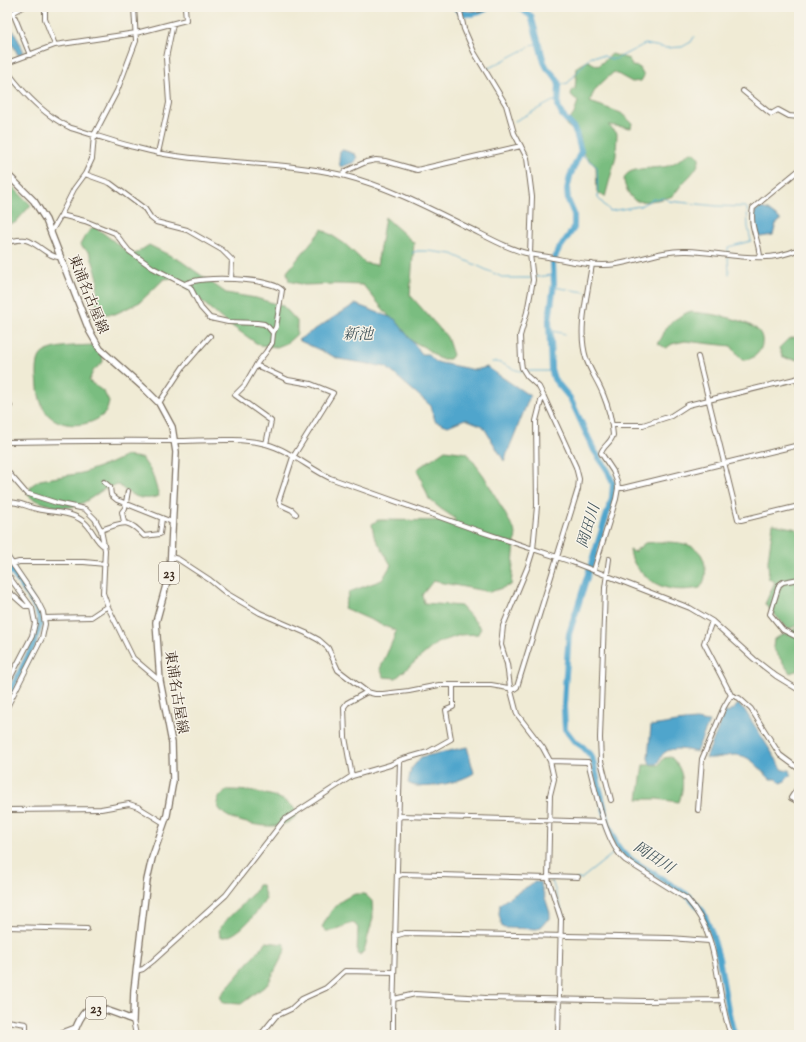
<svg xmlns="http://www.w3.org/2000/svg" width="806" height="1042" viewBox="0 0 806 1042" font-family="'Sorts Mill Goudy','Noto Serif JP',serif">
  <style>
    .forest { fill: #7abd80; stroke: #5a744f }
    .water { fill: #50a5cc; stroke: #466875 }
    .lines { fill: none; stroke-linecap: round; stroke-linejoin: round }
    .stream { stroke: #50a5cc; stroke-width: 1 }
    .river { stroke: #50a5cc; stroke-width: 6 }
    .minor-casing { stroke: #7a6e5e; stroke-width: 6 }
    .major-casing { stroke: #7a6e5e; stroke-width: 8 }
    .minor { stroke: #fff; stroke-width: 4 }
    .major { stroke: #fff; stroke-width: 5.5 }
    .labels { text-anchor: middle; stroke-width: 3; stroke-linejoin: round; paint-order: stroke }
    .shield { fill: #f7f3e8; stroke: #73665b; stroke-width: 1 }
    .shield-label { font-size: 13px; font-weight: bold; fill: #3b2a1e }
    .street-label { font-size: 14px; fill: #3b2a1e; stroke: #f7f3e8 }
    .water-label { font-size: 15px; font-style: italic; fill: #42555b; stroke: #f7f3e8 }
  </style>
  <rect width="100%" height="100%" fill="#f7f3e8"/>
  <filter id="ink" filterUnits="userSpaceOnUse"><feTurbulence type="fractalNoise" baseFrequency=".025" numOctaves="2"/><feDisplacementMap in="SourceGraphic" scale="8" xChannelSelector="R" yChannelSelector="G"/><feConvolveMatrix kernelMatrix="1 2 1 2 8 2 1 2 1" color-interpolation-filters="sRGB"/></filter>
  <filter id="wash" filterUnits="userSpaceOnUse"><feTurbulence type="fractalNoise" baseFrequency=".012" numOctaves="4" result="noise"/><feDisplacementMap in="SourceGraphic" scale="16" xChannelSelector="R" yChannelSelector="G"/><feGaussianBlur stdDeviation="0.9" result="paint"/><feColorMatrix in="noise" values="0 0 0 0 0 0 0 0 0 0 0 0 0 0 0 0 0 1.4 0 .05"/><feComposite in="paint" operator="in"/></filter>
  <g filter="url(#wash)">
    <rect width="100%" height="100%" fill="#f0ebd5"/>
    <!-- forest -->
    <path class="forest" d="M612,54L629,59L632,66L639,67L644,76L641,81L632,82L614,72C604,81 593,88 590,102L621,113L632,123L631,128L608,125L617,133L616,156L605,197L597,192L596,167L583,153L580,136L566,125L574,114L578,101L571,95L572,90L575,89L577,67L588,61L598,66Z
      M691,152C711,157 689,177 682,184C679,188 676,193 672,196C668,199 641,203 637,201C632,200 629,194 627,190C613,164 653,170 668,166C676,163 684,156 691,152Z
      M7,181L31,205L15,223L7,224Z
      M385,217L414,243L410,295L447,337L453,355L450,359H440L424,347L408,339L363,285L335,284L304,285L289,281L287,272L322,229L345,244L365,263L377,265Z
      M94,226L129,253L135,254L149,245L181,261L226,293L256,298L283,306L297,321V334L287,343L277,347L259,345L222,319L175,278L164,279L140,302L115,314H103L96,306L98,278L90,253L80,245L85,236Z
      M688,312C708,313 738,317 755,328C770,338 760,361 742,360L731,346L685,341L672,344L666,348L657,343C663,339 663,332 667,327C672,320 681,316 688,312Z
      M799,336V360L783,358L779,348L788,339Z
      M94,345L102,353L103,362L93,371L89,381L104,392L109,402C108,406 107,411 105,413C90,429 57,429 45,411C38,400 38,387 37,375C37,368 37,357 43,353C55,345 80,346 94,345Z
      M445,450L467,453L484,476L516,533L511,585L490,592L433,581L422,595L424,603L461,606L481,628L478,634L460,635L437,643L396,678L384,677L380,669L393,640L396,631L344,608L349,592L382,580L391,565L374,536L372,524L378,520L454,521L456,519L441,509L429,499L417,469Z
      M126,456L142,458L152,473L159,496C144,502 130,496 119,485C104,486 100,493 88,500C75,509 61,509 46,504C39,501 32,500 27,494L32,485L40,480L82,473L111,463Z
      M773,524L797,529L799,535V625L788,629L765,604L775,582L769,579L768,561Z
      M656,542C676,542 703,541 705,567C706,576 705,581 700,588C677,592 658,590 641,572C635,566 631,559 630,550L634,552L645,543Z
      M799,627V670L790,673L773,648L774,639Z
      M671,757C684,769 685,785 679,802L657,799H638L643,765H659L664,758Z
      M227,790C247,790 287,793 298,813C294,820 288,823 281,825C268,829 230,822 221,811C219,809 218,806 217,803L219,797Z
      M258,885H262L266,899C257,912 237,940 220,937L219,929C226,920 233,913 241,906C246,901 249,896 255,892Z
      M355,894H365L372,901L373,918L364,951L360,955L357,954L358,928L355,924L352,923L332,931H326L322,927C332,909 335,902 355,894Z
      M266,942L284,944L286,949L268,984L241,1004L223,1003L220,996Z"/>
    <!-- water -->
    <path class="water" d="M14,31L24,52L18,55L13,45L11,46L7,39V35Z
      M343,150L355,154L357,158L355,162L341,167L340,166L339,159L340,151Z
      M761,208L768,210L780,219V221L776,224L773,235L760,237C753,231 754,219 755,211L758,209Z
      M355,304L395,319L422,354H428L436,362L475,370L487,367L530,396L504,461L483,426L465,419L448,426L435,421L431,406L386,367L339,359L298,340Z
      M738,704L740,705L739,706L744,709L783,770H790L791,774L784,782L781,783L777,779H770C760,769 750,754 734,755C724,756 716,759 706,758L725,711L728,713L731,709L733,710Z
      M696,720L709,722L696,752C687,750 673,746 664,753C660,756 661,761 657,764H650L648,758L651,726L684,721Z
      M467,747L474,773C461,782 421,792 408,783L411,769L421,757Z
      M533,882H540L550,913V919L547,920L542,926L537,929L504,928L502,927L499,914L500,904L510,897L530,885Z"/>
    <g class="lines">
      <!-- stream -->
      <path class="stream" d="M487,69L539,42
        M559,85L568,83L591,56H604L611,59H616L645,44L666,48L682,47L691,42L694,37
        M515,121L553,101H558
        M581,154L597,167L598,198L610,211L640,206L653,199L664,198L669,201L717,206L746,207L747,208L748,227L751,241L728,247V254
        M412,253L417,251H428L452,254L504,278H531
        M728,257L729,274
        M534,277L554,275
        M553,287L585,292
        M549,352H554L553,331L565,334
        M492,362C503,360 512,372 523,371
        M526,371H551
        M577,879H581L615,852
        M564,921L565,920L551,878L570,879"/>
      <!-- river -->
      <path class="river" d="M455,7C464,18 479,14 489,7
        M518,7L531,16L544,62L547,68L557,79L559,85L558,107L562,115L573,127L576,133L581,151L570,176L567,190L568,200L574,214V228L557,252L553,263L554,284L549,320L551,369L554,379L570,398L594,450L608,471L613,484L612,498L569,634L565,687L564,706L565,729L574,741L583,747L592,757L608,823L617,845L621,851L632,860L689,896L703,912L712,934L719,958L727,1005L732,1026L735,1035
        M7,565C16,578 40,608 40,622C40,630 35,636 34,644L7,698"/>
    </g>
  </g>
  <g filter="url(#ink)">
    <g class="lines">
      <defs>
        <path id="minor" d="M45,7V19L55,45
          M62,7H84
          M459,8C469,11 476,12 486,7
          M13,13L30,55
          M7,16L23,7
          M7,63L55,45L136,33L186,20L185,7
          M7,71C24,94 45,116 71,128C108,139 146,153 184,157C237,164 291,163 342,175C386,186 425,206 465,226C486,236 507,249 530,254C538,256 545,256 553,258C574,262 595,267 617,264C641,260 662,250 687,251C724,252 764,266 799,249
          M743,91L771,114L778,110L789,116L799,117
          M158,153L169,103L166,58L173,24
          M85,174L110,183L145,209L151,218L156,222L187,230L222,250L232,260L231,279
          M342,175L346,171L366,162L376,160L385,161L417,170L521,146
          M61,215L85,221L115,233L129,251L153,268L190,287L201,308L210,318L228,322L257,323L264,324L268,327L273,333
          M51,232L61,215L74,189L85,174L92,159L94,135L117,91L136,41L134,7
          M7,242C13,241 20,239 26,240C38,243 50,259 61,257
          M760,257C759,240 749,226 753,208L799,170
          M592,264C588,293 577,330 586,358C590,371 598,381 603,394C608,406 612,422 613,435C611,443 603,446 601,453L613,471L617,481L618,488L616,499L594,570
          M185,284C199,275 271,278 282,290L276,327L273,333L272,343L266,352L258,362L244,386L235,395L271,421L266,444
          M698,357L738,519L741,520L799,506
          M256,365L288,380L311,384L333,393L293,457L279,500L281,505L292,510L296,514
          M797,379L799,386
          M544,397L541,401L536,421L537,506L533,550L528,566L503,626L501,645L507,664L510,687L517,714L543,748L550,761L554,779L550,795L548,878L561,919L558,1035
          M159,403L183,367L210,336
          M7,409L10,406
          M612,425H643L671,416L688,405L799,378
          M7,442C63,441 119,440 175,441C203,441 239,437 266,444C289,450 309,468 330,478L476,530L572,562L690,608L712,621L754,659L776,676L799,690
          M7,471L26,493L57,503L85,509L95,519L101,530L105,550L103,593L108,607L133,658L160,681
          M104,482L110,487L111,495L117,500L172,522
          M618,488H623L799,445
          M7,502C21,502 24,506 37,509C53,513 71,511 84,522C93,529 95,541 104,546
          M124,522L122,512L125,508L128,491
          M101,530C123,523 127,517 144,536L160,534L162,518
          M7,556L37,600L43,612L45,624L42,638L7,707
          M171,557L178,559L210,580L226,593L260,613L306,633L319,640L328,648L338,670L367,692L375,694H383L409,691L439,685H491L514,689L517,687L578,489L579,479L576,467L544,397L539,387L527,376L522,368L521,361L520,336L527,312L533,280L530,254L532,197L527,158L514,133L506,105L474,52L464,29L459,7
          M609,559L605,588L600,738L601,761L611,800
          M12,564L19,562H84L105,564
          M7,574L32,608L35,623L32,636L7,684
          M799,579L783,582L779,585L770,614L783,630L799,638
          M7,590L25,606H30
          M44,618L91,617L103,609L108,607
          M712,621L704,643L731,695
          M550,761L588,762C596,790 604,842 625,860L687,899C722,938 714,990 731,1035
          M352,776L345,737L344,707L347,703L367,692
          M799,786L791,798L799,802
          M7,810L101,809L129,804L138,807L164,823
          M698,810L702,759L724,707L731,695L739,698L751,709L780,755L799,769
          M398,819L401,816L604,822
          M549,876L578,877
          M397,877L402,874L548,878
          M7,927L87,929
          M395,936L405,933L670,938L709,941
          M136,971L143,969L153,961L226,895L284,820L352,776L390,765L400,760L428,752L451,739L446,710L453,707V685
          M394,999L415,994L486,998L645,1001L722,1000
          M133,1020L136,1035
          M7,1021L26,1024V1035
          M55,1035L76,1027
          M181,1035L186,1034L193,1035
          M229,1035H236
          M258,1035L263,1032L276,1016L291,1009L302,999L326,988L345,971L394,972
          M393,1035V1015L400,760"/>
        <path id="major" d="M7,174L34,201L46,220L89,330L100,349L145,389L159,403L172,427L176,452L170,571L156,622L160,681L172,743L173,781L167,815L152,858L147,880L134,990L133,1020C121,1016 95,1002 85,1012C79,1018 76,1028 73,1035"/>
      </defs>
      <!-- minor casing -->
      <use href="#minor" class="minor-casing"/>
      <!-- major casing -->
      <use href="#major" class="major-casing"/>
      <!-- minor -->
      <use href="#minor" class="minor"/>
      <!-- major -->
      <use href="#major" class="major"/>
    </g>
  </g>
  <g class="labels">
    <!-- shield labels -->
    <g class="shield">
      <rect x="159" y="562" width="20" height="22" rx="3"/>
      <rect x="86" y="997" width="20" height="22" rx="3"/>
    </g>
    <g class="shield-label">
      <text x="169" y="578">23</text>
      <text x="96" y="1013">23</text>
    </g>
    <!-- street labels -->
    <g class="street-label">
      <text transform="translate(89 294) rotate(68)" y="5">東浦名古屋線</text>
      <text transform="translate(177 692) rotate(81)" y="5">東浦名古屋線</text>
    </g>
    <!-- water labels -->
    <g class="water-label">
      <text x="358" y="339">新池</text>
      <text transform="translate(588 526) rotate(-73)" y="5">岡田川</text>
      <text transform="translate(654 857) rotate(33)" y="5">岡田川</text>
    </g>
  </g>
  <!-- margin -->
  <rect width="806" height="1042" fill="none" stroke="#f7f3e8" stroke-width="24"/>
</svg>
